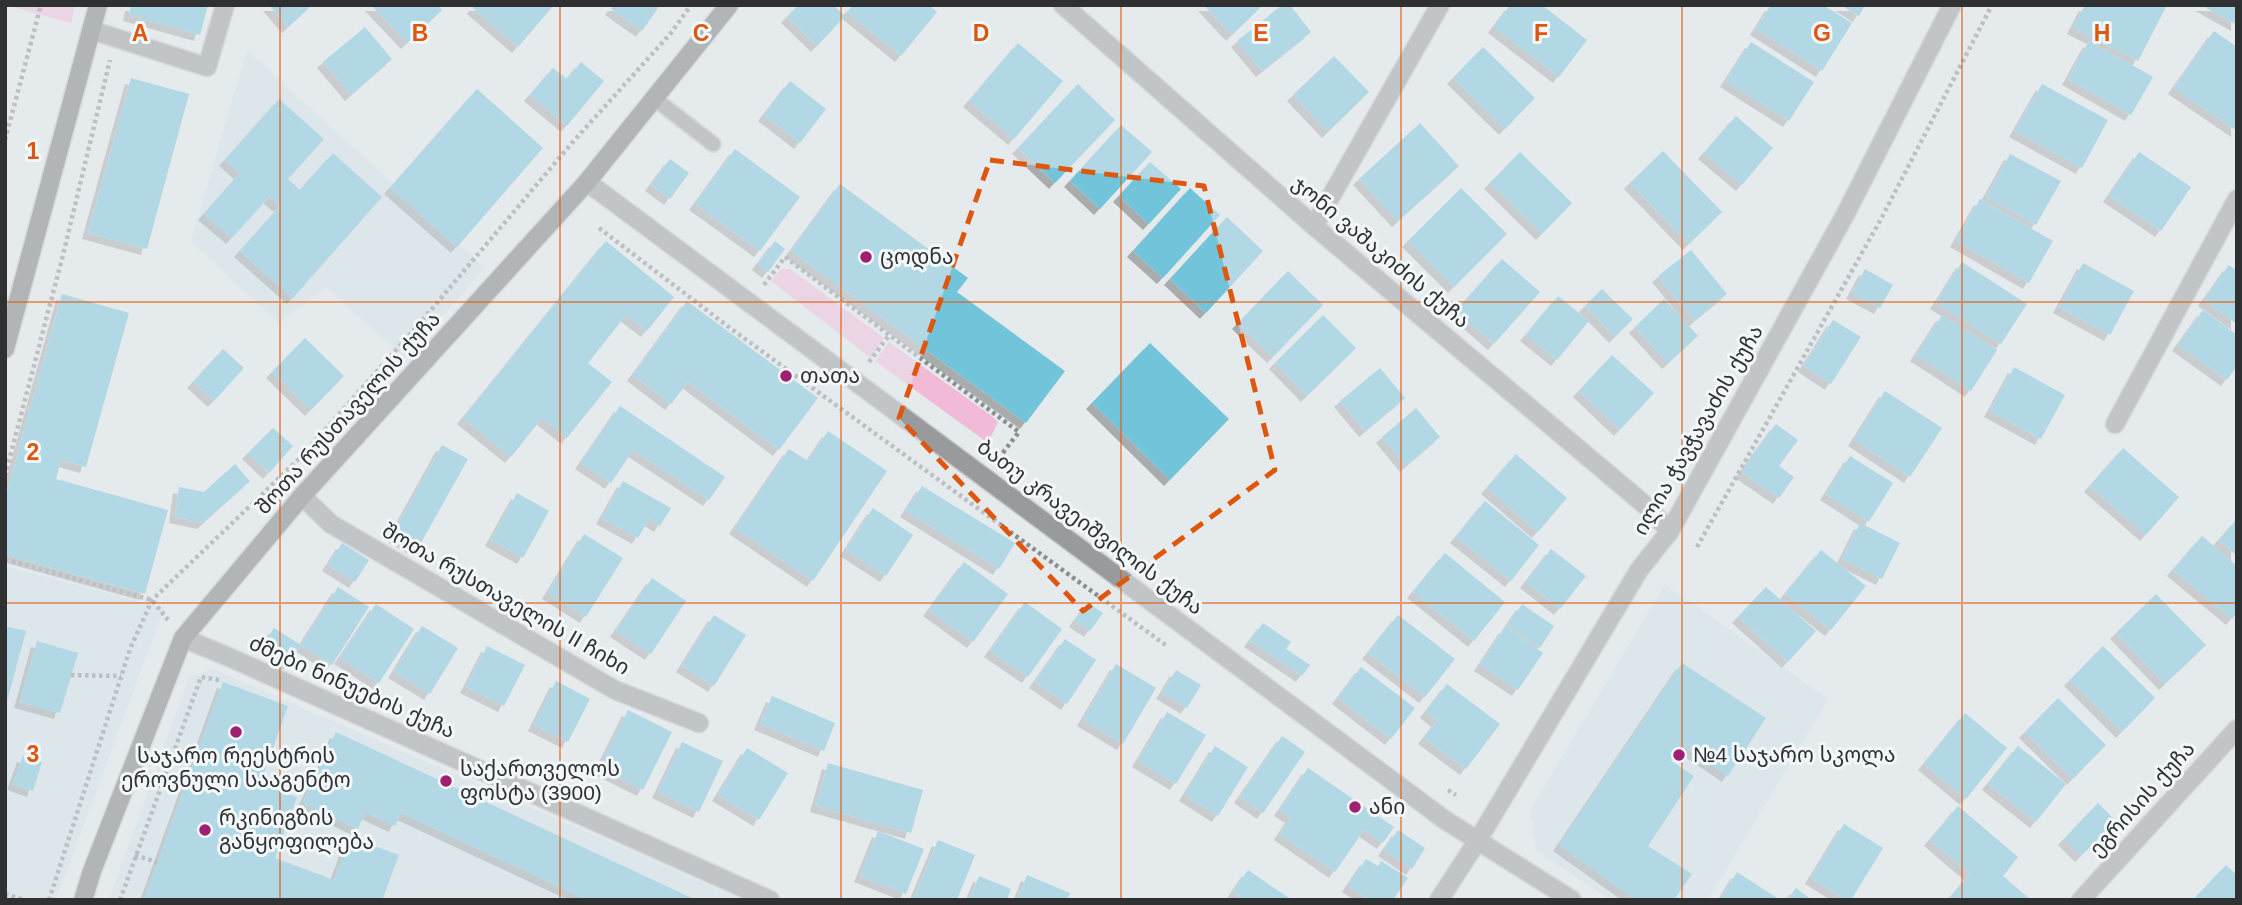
<svg xmlns="http://www.w3.org/2000/svg" width="2242" height="905" viewBox="0 0 2242 905" font-family="Arial,'Noto Sans Georgian',sans-serif">
  <style>
    .built { fill: #d3e2e6 }
    .green { fill: #f1bbd7 }
    .building { fill: #72c4da; filter: url(#shadow) }
    .lines { fill: none; stroke-linecap: round; stroke-linejoin: round }
    .service-casing { stroke: #c0c5c7; stroke-width: 18 }
    .minor-casing { stroke: #c0c5c7; stroke-width: 21 }
    .tertiary-casing { stroke: #c0c5c7; stroke-width: 21 }
    .secondary-casing { stroke: #c0c5c7; stroke-width: 21 }
    .path { stroke: #8a8e8f; stroke-width: 4.5; stroke-dasharray: 3.5 3.5; stroke-linecap: butt }
    .service { stroke: #989a9b; stroke-width: 14 }
    .minor { stroke: #989a9b; stroke-width: 18 }
    .tertiary { stroke: #989a9b; stroke-width: 18 }
    .secondary { stroke: #717575; stroke-width: 18 }
    .marked { fill: none; stroke: #df570e; stroke-width: 5; stroke-dasharray: 14 9; stroke-linejoin: round }
    .grid { fill: none; stroke: #df570e; stroke-width: 2; stroke-opacity: 0.55 }
    .poi-dot { fill: #9f1f72; stroke: #f2f7f9; stroke-width: 2.5 }
    .labels { text-anchor: middle; stroke-width: 6; stroke-linejoin: round; paint-order: stroke }
    .street-label { font-size: 21px; fill: #2e3031; stroke: #f2f7f9 }
    .poi-label { font-size: 21px; fill: #2e3031; stroke: #f2f7f9; text-anchor: start }
    .grid-label { font-size: 23px; text-anchor: middle; font-weight: bold; fill: #df570e; stroke: #f2f7f9; stroke-width: 6; stroke-linejoin: round; paint-order: stroke }
  </style>
  <defs>
    <filter id="shadow"><feDropShadow dx="-6" dy="6" stdDeviation="0" flood-color="#0004"/></filter>
  </defs>
  <rect width="100%" height="100%" fill="#e5eaec"/>
  <!-- built -->
  <path class="built" d="M247,50L485,268L405,358L326,287L279,323L191,242Z
    M5,566L164,608L56,900H5Z
    M1665,584L1828,699L1708,900H1611L1537,851L1530,811Z
    M213,669L743,900H109L189,677Z"/>
  <!-- green -->
  <path class="green" d="M6,5H75L71,23Z
    M781,269H790L884,338L871,358L771,281Z
    M889,342L993,417L998,422L988,443L875,361Z"/>
  <!-- building -->
  <path class="building" d="M131,5H208L200,35L129,15Z
    M269,5H312L288,27Z
    M371,5H438L442,10L407,43Z
    M475,5H554L518,47L473,8Z
    M614,5H660L642,31L611,9Z
    M798,5H833L845,16L817,46L787,17Z
    M853,5H929L937,12L901,56L847,12Z
    M1204,5H1263L1232,35Z
    M1282,5H1290L1311,32L1262,71L1237,41Z
    M1510,5H1542L1587,40L1559,77L1494,27Z
    M1771,5H1823L1852,23L1822,71L1756,29Z
    M1841,5H1865L1859,16Z
    M2085,5H2167L2138,61L2073,28Z
    M2201,5H2237V25Z
    M365,27L392,59L351,95L323,62Z
    M2214,31L2237,47V131L2174,88Z
    M2089,41L2153,77L2131,115L2068,79Z
    M1751,42L1814,82L1789,121L1726,81Z
    M1018,43L1063,81L1014,139L969,101Z
    M1483,47L1535,98L1505,129L1453,78Z
    M1334,56L1369,92L1328,132L1293,95Z
    M581,62L604,81L567,126L530,95L553,68L567,79Z
    M131,78L189,94L147,249L88,233Z
    M790,81L826,109L800,143L764,115Z
    M1078,84L1115,120L1055,183L1018,148Z
    M2042,84L2108,120L2082,168L2015,131Z
    M477,89L543,148L457,247L390,188Z
    M279,99L324,139L288,179L300,190L333,153L382,197L293,298L240,251L280,206L269,197L232,238L204,214L240,173L225,160Z
    M1736,116L1773,148L1742,185L1704,153Z
    M1420,123L1459,166L1398,221L1359,179Z
    M1121,125L1152,152L1100,209L1070,181Z
    M735,149L800,197L760,251L695,204Z
    M1663,151L1722,212L1689,244L1630,183Z
    M1520,152L1572,203L1542,234L1490,183Z
    M2139,152L2191,187L2161,231L2109,196Z
    M2010,154L2061,181L2036,225L1986,197Z
    M670,159L689,173L670,199L651,185Z
    M1150,162L1181,189L1149,224L1119,196Z
    M840,184L968,278L957,292L1065,371L1026,423L791,251Z
    M1190,188L1220,215L1163,278L1133,251Z
    M1461,188L1507,234L1454,287L1408,241Z
    M1980,199L2053,241L2029,283L1956,241Z
    M1227,217L1263,251L1206,313L1170,279Z
    M606,241L674,297L647,331L626,315L588,363L612,382L567,438L542,418L511,457L463,418Z
    M775,241L785,249L768,272L758,264Z
    M1691,250L1727,294L1694,321L1658,276Z
    M1502,259L1540,292L1494,344L1456,311Z
    M1962,262L2027,304L2001,344L1936,303Z
    M2083,263L2134,291L2110,335L2059,307Z
    M2229,265L2237,271V324L2204,300Z
    M1865,269L1893,285L1880,308L1852,293Z
    M1288,271L1323,305L1273,357L1238,323Z
    M1602,289L1633,319L1615,337L1585,306Z
    M62,294L129,313L86,467L61,460L56,479L168,510L145,594L5,555V499Z
    M1558,296L1589,321L1557,360L1526,335Z
    M1664,299L1698,336L1668,363L1635,327Z
    M687,301L818,398L779,450L688,382L671,404L633,375Z
    M2203,310L2237,335V366L2227,380L2178,345Z
    M1323,315L1356,348L1307,396L1275,363Z
    M1942,315L1997,350L1971,391L1916,355Z
    M1833,320L1861,337L1831,384L1804,366Z
    M305,338L344,376L311,410L272,372Z
    M1150,343L1229,419L1170,480L1092,403Z
    M223,349L244,368L214,401L193,382Z
    M1612,355L1654,393L1620,430L1579,391Z
    M2014,367L2065,395L2041,439L1990,411Z
    M1380,368L1405,398L1365,431L1340,401Z
    M1885,391L1942,428L1910,477L1854,440Z
    M620,406L725,477L709,500L633,450L611,483L581,463Z
    M1416,408L1440,437L1406,466L1382,437Z
    M1776,424L1798,440L1779,466L1794,477L1779,498L1741,472Z
    M273,428L293,446L269,473L248,453Z
    M828,431L887,471L813,581L735,528L789,449L808,461Z
    M442,445L468,459L417,550L392,535Z
    M2123,448L2179,497L2146,535L2090,486Z
    M1516,454L1567,498L1538,532L1487,488Z
    M1850,456L1893,483L1869,522L1826,494Z
    M235,464L250,481L203,523L175,517L179,487L204,492Z
    M623,481L671,508L660,526L649,519L638,538L602,518Z
    M922,486L1015,543L999,569L906,511Z
    M517,493L549,511L523,558L491,540Z
    M1485,501L1539,545L1511,581L1456,537Z
    M873,508L913,535L886,576L846,550Z
    M2237,519V556L2219,540Z
    M1860,523L1900,543L1882,579L1842,559Z
    M584,534L623,558L586,617L548,593Z
    M2202,536L2237,566V613L2232,619L2173,570Z
    M342,543L369,560L355,582L328,565Z
    M1551,549L1586,576L1560,609L1526,582Z
    M1821,550L1866,586L1831,630L1785,594Z
    M1445,553L1505,602L1474,641L1413,592Z
    M964,562L1008,594L973,642L929,610Z
    M652,578L686,601L651,654L616,631Z
    M338,587L369,607L332,665L301,645Z
    M1766,587L1816,631L1788,662L1738,617Z
    M2156,594L2206,645L2165,684L2116,633Z
    M1025,602L1062,629L1028,677L990,651Z
    M1088,603L1103,613L1090,631L1075,621Z
    M376,604L414,629L379,683L340,658Z
    M1522,604L1554,626L1540,648L1507,626Z
    M714,615L746,635L714,686L682,666Z
    M1398,615L1455,659L1425,697L1368,653Z
    M1263,623L1291,642L1286,649L1310,665L1302,676L1250,641Z
    M5,626L26,631L6,705L5,704Z
    M422,626L458,648L430,694L394,672Z
    M1505,627L1543,653L1518,690L1480,665Z
    M274,628L301,645L289,664L262,646Z
    M1065,639L1096,660L1067,704L1035,682Z
    M37,641L78,653L60,713L20,702Z
    M487,646L525,665L504,706L466,687Z
    M2103,646L2155,698L2122,732L2070,680Z
    M1682,663L1766,718L1728,776L1681,744L1671,761L1694,776L1648,846L1692,874L1674,900H1636L1559,845Z
    M1116,664L1156,688L1123,744L1083,720Z
    M1361,667L1415,708L1391,739L1338,698Z
    M1176,670L1201,685L1187,708L1162,693Z
    M556,681L590,699L568,742L534,725Z
    M223,682L288,706L260,784L297,797L275,858L334,880L350,837L399,855L383,898L388,900H144Z
    M1447,684L1500,724L1466,769L1424,738L1437,721L1426,712Z
    M772,696L835,723L824,751L760,724Z
    M2058,698L2106,745L2073,779L2025,732Z
    M628,710L672,732L643,790L599,768Z
    M1167,712L1206,735L1176,784L1138,761Z
    M1965,713L2007,748L1966,799L1924,764Z
    M336,732L696,900H587L401,813L395,826L365,812L358,829L303,803Z
    M1282,736L1305,752L1263,813L1240,797Z
    M682,742L723,761L699,812L658,792Z
    M1215,746L1248,767L1218,816L1185,795Z
    M2018,746L2066,784L2036,822L1988,784Z
    M747,748L788,773L759,820L718,795Z
    M23,756L42,762L33,791L13,784Z
    M828,763L923,790L911,833L816,806Z
    M1308,768L1394,827L1383,843L1364,830L1335,872L1280,834L1291,817L1280,810Z
    M2098,803L2116,821L2081,856L2064,839Z
    M1958,806L2018,857L2003,876L2031,900H1948L1970,874L1930,840Z
    M1844,824L1883,848L1851,900H1846L1811,878Z
    M1398,830L1425,848L1412,869L1384,850Z
    M878,831L924,849L906,894L860,876Z
    M938,840L975,855L957,900H913Z
    M1366,859L1378,866L1381,861L1408,878L1393,900H1369L1348,886Z
    M2226,865L2237,875V900H2193Z
    M1248,870L1292,900H1238L1240,896L1233,892Z
    M1737,872L1780,900H1720Z
    M1027,875L1070,893L1067,900H1017Z
    M979,876L1011,889L1007,900H969Z
    M1796,888L1812,900H1787Z"/>
  <g class="lines">
    <defs>
      <path id="service" d="M655,99L713,144"/>
      <path id="minor" d="M1063,5L1314,226L1645,505L1670,531
        M91,30L207,67L225,5
        M1314,226L1440,5
        M2115,424L2237,199
        M302,496L331,524L615,690L699,723
        M183,638L231,658L770,900
        M1478,840L1639,570L1670,531L1845,215L1952,5
        M2081,900L2237,729"/>
      <path id="tertiary" d="M587,182L1445,820L1572,900
        M1439,900L1478,840"/>
      <path id="secondary" d="M5,349L98,5
        M83,900L92,871L183,638L302,496L587,182L729,5"/>
    </defs>
    <!-- service casing -->
    <use href="#service" class="service-casing"/>
    <!-- minor casing -->
    <use href="#minor" class="minor-casing"/>
    <!-- tertiary casing -->
    <use href="#tertiary" class="tertiary-casing"/>
    <!-- secondary casing -->
    <use href="#secondary" class="secondary-casing"/>
    <!-- path -->
    <path class="path" d="M5,140L41,5
      M599,228L730,328L1167,646
      M764,285L785,257L1019,432L998,459
      M869,362L890,334
      M5,476L63,255L110,60
      M1697,547L1881,219L1992,5
      M5,559L152,600L168,620
      M71,675L121,676
      M1448,790L1456,795
      M135,855L157,862
      M5,894L24,900
      M49,900L130,649L152,600L299,459L420,323L571,144L671,33L691,5
      M120,900L201,677L219,680"/>
    <!-- service -->
    <use href="#service" class="service"/>
    <!-- minor -->
    <use href="#minor" class="minor"/>
    <!-- tertiary -->
    <use href="#tertiary" class="tertiary"/>
    <!-- secondary -->
    <use href="#secondary" class="secondary"/>
  </g>
  <!-- marked area -->
  <path d="M0 0H2242V905H0ZM990,160L1204,186L1275,470L1083,611L899,418Z" fill="#e5eaec" fill-opacity=".55" fill-rule="evenodd"/>
  <path class="marked" d="M990,160L1204,186L1275,470L1083,611L899,418Z"/>
  <!-- grid -->
  <path class="grid" d="M280,5V900M560,5V900M841,5V900M1121,5V900M1401,5V900M1682,5V900M1962,5V900M5,302H2237M5,603H2237"/>
  <!-- markers -->
  <g class="poi-dot">
    <circle cx="866" cy="257" r="7"/>
    <circle cx="786" cy="376" r="7"/>
    <circle cx="236" cy="732" r="7"/>
    <circle cx="1679" cy="755" r="7"/>
    <circle cx="446" cy="781" r="7"/>
    <circle cx="1355" cy="807" r="7"/>
    <circle cx="205" cy="830" r="7"/>
  </g>
  <g class="labels">
    <!-- street labels -->
    <g class="street-label">
      <text transform="translate(1381 252) rotate(40)" y="7">ჯონი ვაშაკიძის ქუჩა</text>
      <text transform="translate(348 413) rotate(-48)" y="7">შოთა რუსთაველის ქუჩა</text>
      <text transform="translate(1698 430) rotate(-60)" y="7">ილია ჭავჭავაძის ქუჩა</text>
      <text transform="translate(1090 527) rotate(37)" y="7">ბათუ კრავეიშვილის ქუჩა</text>
      <text transform="translate(506 599) rotate(30)" y="7">შოთა რუსთაველის II ჩიხი</text>
      <text transform="translate(352 687) rotate(24)" y="7">ძმები ნინუების ქუჩა</text>
      <text transform="translate(2142 799) rotate(-48)" y="7">ეგრისის ქუჩა</text>
    </g>
    <!-- poi labels -->
    <g class="poi-label">
      <text x="880" y="264">ცოდნა</text>
      <text x="800" y="383">თათა</text>
      <text x="1693" y="762">№4 საჯარო სკოლა</text>
      <text x="236" y="763" text-anchor="middle">საჯარო რეესტრის<tspan x="236" dy="24">ეროვნული სააგენტო</tspan></text>
      <text x="460" y="776">საქართველოს<tspan x="460" dy="24">ფოსტა (3900)</tspan></text>
      <text x="1369" y="814">ანი</text>
      <text x="219" y="825">რკინიგზის<tspan x="219" dy="24">განყოფილება</tspan></text>
    </g>
  </g>
  <g class="grid-label">
    <text x="140" y="41">A</text>
    <text x="420" y="41">B</text>
    <text x="701" y="41">C</text>
    <text x="981" y="41">D</text>
    <text x="1261" y="41">E</text>
    <text x="1541" y="41">F</text>
    <text x="1822" y="41">G</text>
    <text x="2102" y="41">H</text>
    <text x="33" y="159">1</text>
    <text x="33" y="460">2</text>
    <text x="33" y="762">3</text>
  </g>
  <!-- border -->
  <rect width="2242" height="905" fill="none" stroke="#2e3031" stroke-width="14"/>
</svg>
